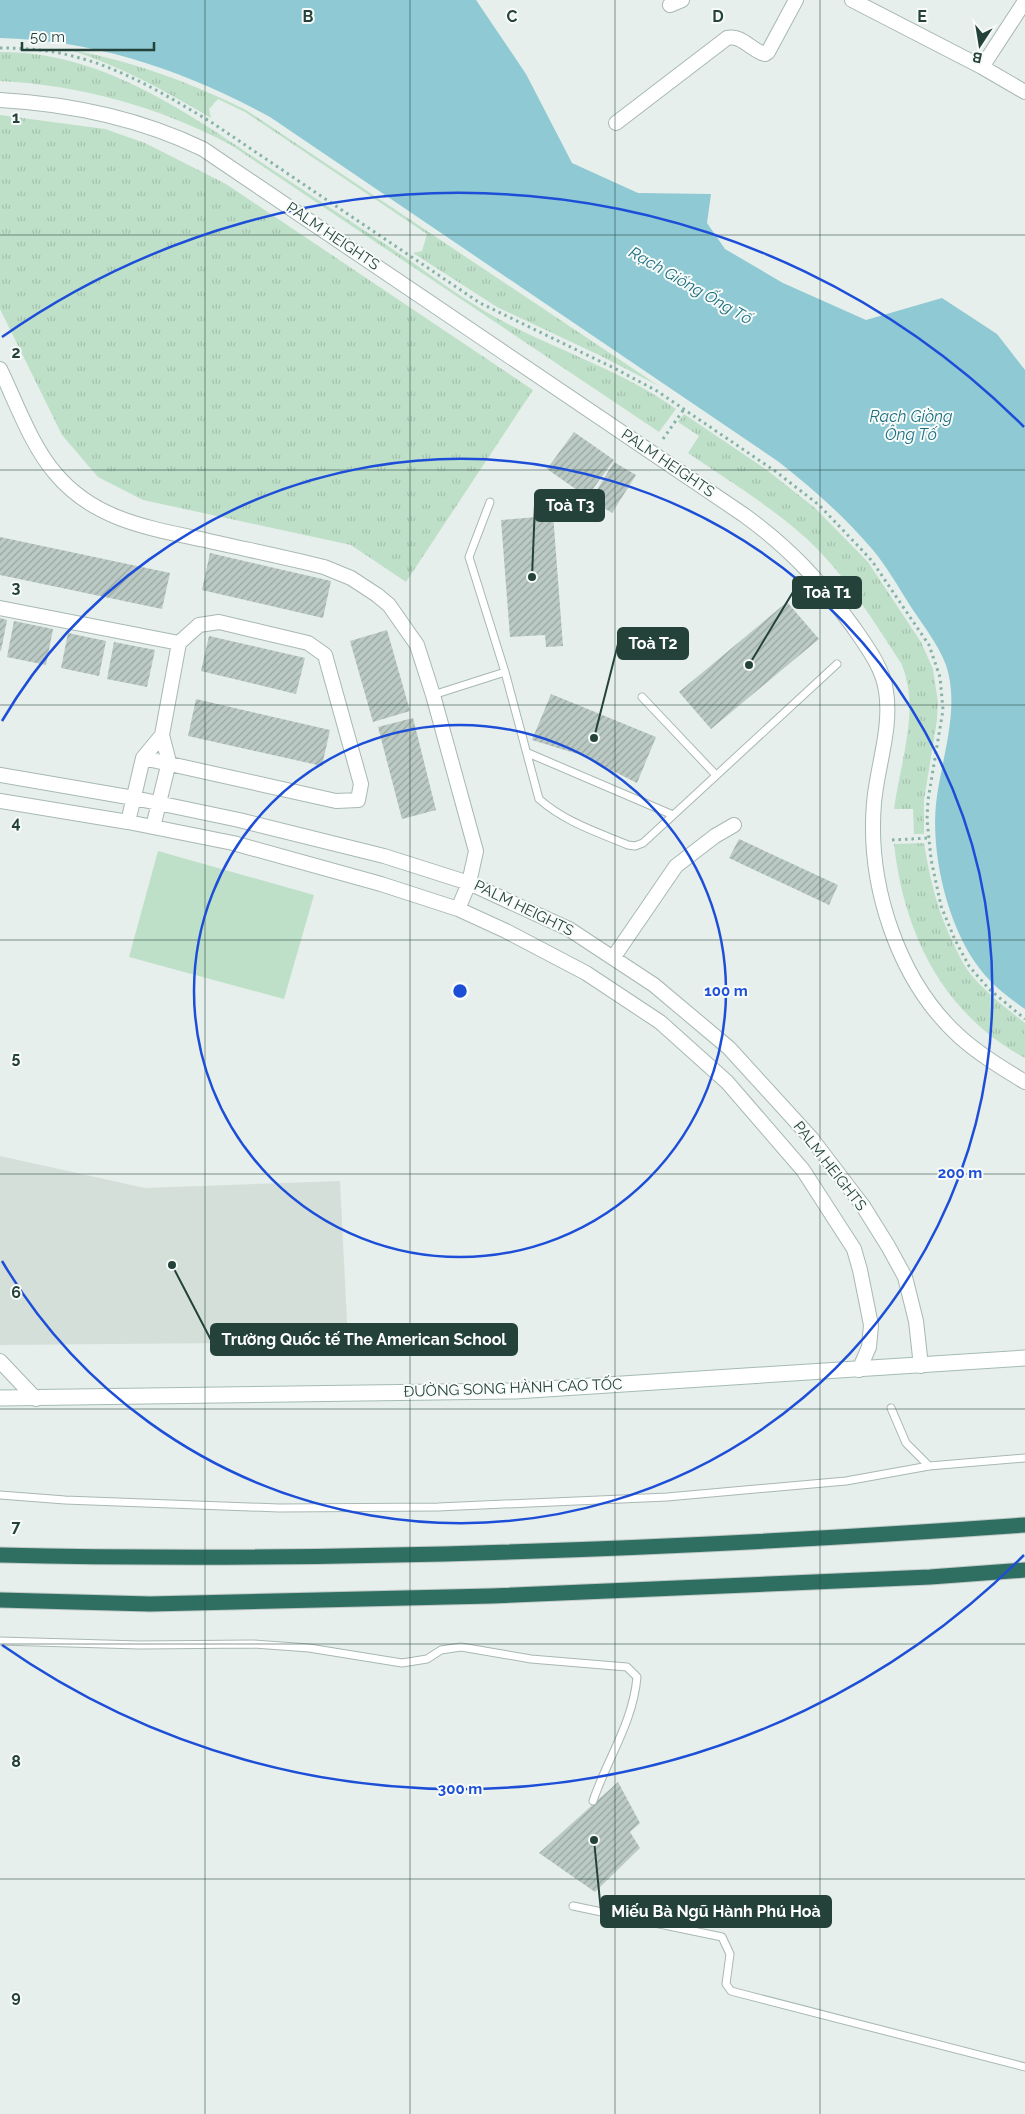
<svg xmlns="http://www.w3.org/2000/svg" width="1025" height="2114" viewBox="0 0 1025 2114" font-family="Raleway,sans-serif">
  <style>
    .built { fill: #d4dfda }
    .grass { fill: url(#grass-tufts) }
    .garden { fill: #bfe0c8 }
    .water { fill: #8ec9d4 }
    .building { fill: url(#building-hatch) }
    .lines { fill: none; stroke-linecap: round; stroke-linejoin: round }
    .lane-casing { stroke: #a8b8b2; stroke-width: 9 }
    .street-casing { stroke: #a8b8b2; stroke-width: 16 }
    .secondary-casing { stroke: #a4bbb3; stroke-width: 17 }
    .highway-casing { stroke: #c2cac8; stroke-width: 17 }
    .path { stroke: #86b3a5; stroke-width: 3; stroke-dasharray: 2.5 4; stroke-linecap: butt }
    .lane { stroke: #fff; stroke-width: 7 }
    .street { stroke: #fff; stroke-width: 14 }
    .secondary { stroke: #fff; stroke-width: 15 }
    .highway { stroke: #2f6f62; stroke-width: 15 }
    .grid { fill: none; stroke: #24423a; stroke-width: 1; stroke-opacity: 0.55 }
    .ring { fill: none; stroke: #1d4ed8; stroke-width: 2.5 }
    .labels { text-anchor: middle; stroke-width: 4; stroke-linejoin: round; paint-order: stroke }
    .street-label { font-size: 15px; fill: #24423a; stroke: #f7fbf9 }
    .water-label { font-size: 16px; font-style: italic; fill: #1c6f80; stroke: #f7fbf9 }
    .grid-label { font-size: 16px; text-anchor: middle; font-weight: bold; fill: #24423a; stroke: #f7fbf9; stroke-width: 4; stroke-linejoin: round; paint-order: stroke }
    .centre { fill: #1d4ed8; stroke: #f7fbf9; stroke-width: 2.5 }
    .ring-label { font-size: 15px; text-anchor: middle; font-weight: bold; fill: #1d4ed8; stroke: #f7fbf9; stroke-width: 4; stroke-linejoin: round; paint-order: stroke }
    .leader { fill: none; stroke: #24423a; stroke-width: 2 }
    .callout-dot { fill: #24423a; stroke: #f7fbf9; stroke-width: 2 }
    .callout { fill: #24423a; stroke: #24423a; stroke-width: 2 }
    .callout-label { font-size: 16px; text-anchor: middle; font-weight: bold; fill: #fff }
  </style>
  <defs>
    <pattern id="grass-tufts" width="24" height="20" patternUnits="userSpaceOnUse" patternTransform="scale(1.25)"><rect width="24" height="20" fill="#bfe0c8"/><path d="M3 7l-1-3M5 7V3M7 7l1-3M15 17l-1-3M17 17v-4M19 17l1-3" fill="none" stroke="#a4c1ad"/></pattern>
    <pattern id="building-hatch" width="6" height="6" patternUnits="userSpaceOnUse" patternTransform="scale(1.25)"><rect width="6" height="6" fill="#bbcac4"/><path d="M-1 1l2-2M0 6l6-6M5 7l2-2" fill="none" stroke="#98a6a0"/></pattern>
  </defs>
  <rect width="100%" height="100%" fill="#e6efeb"/>
  <!-- built -->
  <path class="built" d="M0,1156L145,1188L340,1181L348,1342L0,1345Z"/>
  <!-- grass -->
  <path class="grass" d="M71,50C133,61 189,82 246,110L659,386L601,356L497,307L413,253L422,251L427,234L245,112L218,99L209,109L211,118C166,91 121,67 71,50Z
    M0,52C103,51 191,115 273,170C319,201 366,231 412,262C435,278 458,295 483,310C544,347 616,366 676,409L659,432L231,145C159,107 81,85 0,81Z
    M0,115L105,129L145,143L226,184L533,390L406,582L351,545L143,500L98,477L62,435L0,309Z
    M684,414L767,470L815,508L868,562L921,642L933,669L938,702L937,720L924,800V834H914L913,809H894C900,763 921,707 901,663C873,620 844,573 806,538C770,506 728,480 688,453L699,436L678,422Z
    M924,843C930,880 938,913 955,947C960,957 965,968 973,977C988,994 1007,1009 1025,1023V1058C943,1014 904,934 894,844Z"/>
  <!-- garden -->
  <path class="garden" d="M158,851L314,895L284,999L129,957Z"/>
  <!-- water -->
  <path class="water" d="M0,0H476L526,74L572,163L638,193L711,194L707,223L725,249L783,283L866,320L942,298L997,334L1025,370V1009C1009,998 992,985 980,969C947,927 929,849 937,796C943,754 960,707 946,665C938,644 923,625 911,607C899,588 887,567 873,550C843,515 814,490 779,462L270,117C186,71 96,40 0,38Z"/>
  <!-- building -->
  <path class="building" d="M574,432L614,460L587,497L547,469Z
    M614,462L636,475L612,513L591,500Z
    M552,501L563,646L546,647L545,635L510,637L501,520L536,517L535,502Z
    M0,537L170,573L162,609L0,575Z
    M210,553L331,581L323,618L202,590Z
    M787,602L819,639L711,729L679,692Z
    M0,618L7,620L1,651L0,650Z
    M14,621L53,629L46,665L7,657Z
    M387,630L410,711L373,722L350,641Z
    M68,633L106,641L99,676L61,668Z
    M209,636L305,658L296,694L201,671Z
    M114,642L155,650L147,687L107,679Z
    M551,694L656,737L637,783L581,755L532,740Z
    M196,699L330,730L322,766L188,736Z
    M413,718L436,810L402,819L378,727Z
    M739,839L838,885L829,905L729,858Z
    M618,1782L640,1823L630,1832L640,1848L595,1892L539,1853Z"/>
  <g class="lines">
    <defs>
      <path id="lane" d="M490,502L469,557L505,672L539,799C565,822 597,832 628,845L635,846L643,843L837,664
        M433,695L505,672
        M642,697L716,775
        M528,753L673,815
        M891,1408L906,1443L929,1466
        M0,1495L65,1500L279,1508L438,1507L667,1497L846,1481L929,1466L1025,1458
        M0,1641L140,1645L253,1644L309,1648L402,1663L427,1659L441,1650L461,1647L531,1659L627,1667L637,1677C633,1723 607,1759 593,1801
        M573,1906L722,1937L730,1954L726,1984L731,1991L1025,2067"/>
      <path id="street" d="M852,0L982,67L1025,92
        M670,5L682,0
        M982,67L1025,1
        M0,100C71,104 139,118 203,149L744,515C791,549 820,581 854,628C867,647 883,668 886,691C892,728 877,767 874,803C867,885 898,981 960,1037C979,1054 1002,1068 1025,1082
        M616,123L727,38C741,34 752,51 765,54L768,52L796,0
        M0,369C16,402 31,445 55,473C94,520 149,528 205,540C244,549 284,557 324,567L351,578L377,595L389,605L417,645L433,695L476,851L469,883L458,909
        M0,608L179,643
        M143,758L336,801L358,800L361,784L325,655L308,643L219,622L199,625L179,643L162,735
        M0,775L134,798L239,820L384,856L469,883L569,929L654,985L729,1048L812,1139L863,1206L888,1246L905,1277L916,1321L921,1366
        M0,801L128,822L233,843L381,884L458,909L506,931L586,973L660,1022L727,1082L803,1170L854,1249L860,1270L871,1325L869,1347L859,1370
        M128,822L143,758L162,735L169,762L153,827
        M613,958L676,866L715,836L734,825
        M0,1361L36,1399"/>
      <path id="secondary" d="M0,1398L515,1391L1025,1358"/>
      <path id="highway" d="M0,1555C340,1563 686,1549 1025,1525
        M0,1600L150,1604L491,1596L930,1577L1025,1570"/>
    </defs>
    <!-- lane casing -->
    <use href="#lane" class="lane-casing"/>
    <!-- street casing -->
    <use href="#street" class="street-casing"/>
    <!-- secondary casing -->
    <use href="#secondary" class="secondary-casing"/>
    <!-- highway casing -->
    <use href="#highway" class="highway-casing"/>
    <!-- path -->
    <path class="path" d="M0,48C25,48 52,50 76,57C124,69 169,97 211,122L480,303L616,369L657,391L775,471L819,505L861,549L872,561L929,645L940,677L943,710L928,800L927,819L931,859L941,906L955,940L969,966L989,989L1025,1019
      M663,439L684,409
      M892,840L929,838"/>
    <!-- lane -->
    <use href="#lane" class="lane"/>
    <!-- street -->
    <use href="#street" class="street"/>
    <!-- secondary -->
    <use href="#secondary" class="secondary"/>
    <!-- highway -->
    <use href="#highway" class="highway"/>
  </g>
  <!-- grid -->
  <path class="grid" d="M205,0V2114M410,0V2114M615,0V2114M820,0V2114M0,235H1025M0,470H1025M0,705H1025M0,940H1025M0,1174H1025M0,1409H1025M0,1644H1025M0,1879H1025"/>
  <!-- distance rings -->
  <g class="ring">
    <circle cx="460" cy="991" r="266"/>
    <path d="M2 721A532 532 0 1 1 2 1261"/>
    <path d="M1024 1555A798 798 0 0 1 2 1645M2 337A798 798 0 0 1 1024 427"/>
  </g>
  <g class="labels">
    <!-- street labels -->
    <g class="street-label">
      <text transform="translate(333 236) rotate(34)" y="5">PALM HEIGHTS</text>
      <text transform="translate(668 463) rotate(34)" y="5">PALM HEIGHTS</text>
      <text transform="translate(524 908) rotate(26)" y="5">PALM HEIGHTS</text>
      <text transform="translate(830 1166) rotate(52)" y="5">PALM HEIGHTS</text>
      <text transform="translate(513 1388) rotate(-2)" y="5">ĐƯỜNG SONG HÀNH CAO TỐC</text>
    </g>
    <!-- water labels -->
    <g class="water-label">
      <text transform="translate(691 285) rotate(30)" y="6">Rạch Giống Ống Tố</text>
      <text x="911" y="422">Rạch Giồng<tspan x="911" dy="18">Ông Tố</tspan></text>
    </g>
  </g>
  <g class="grid-label">
    <text x="308" y="22">B</text>
    <text x="512" y="22">C</text>
    <text x="718" y="22">D</text>
    <text x="922" y="22">E</text>
    <text x="16" y="123">1</text>
    <text x="16" y="358">2</text>
    <text x="16" y="593">3</text>
    <text x="16" y="828">4</text>
    <text x="16" y="1063">5</text>
    <text x="16" y="1298">6</text>
    <text x="16" y="1532">7</text>
    <text x="16" y="1767">8</text>
    <text x="16" y="2002">9</text>
  </g>
  <circle cx="460" cy="991" r="8" class="centre"/>
  <g class="ring-label">
    <text x="726" y="996">100 m</text>
    <text x="960" y="1178">200 m</text>
    <text x="460" y="1794">300 m</text>
  </g>
  <!-- callouts -->
  <path class="leader" d="M532 577L535 505M749 665L793 592M594 738L618 644M172 1265L211 1340M594 1840L601 1912"/>
  <g class="callout-dot">
    <circle cx="532" cy="577" r="5"/>
    <circle cx="749" cy="665" r="5"/>
    <circle cx="594" cy="738" r="5"/>
    <circle cx="172" cy="1265" r="5"/>
    <circle cx="594" cy="1840" r="5"/>
  </g>
  <g class="callout">
    <rect x="535" y="490" width="69" height="31" rx="5"/>
    <rect x="793" y="577" width="68" height="31" rx="5"/>
    <rect x="618" y="628" width="70" height="31" rx="5"/>
    <rect x="211" y="1324" width="306" height="31" rx="5"/>
    <rect x="601" y="1896" width="230" height="31" rx="5"/>
  </g>
  <g class="callout-label">
    <text x="570" y="511">Toà T3</text>
    <text x="827" y="598">Toà T1</text>
    <text x="653" y="649">Toà T2</text>
    <text x="364" y="1345">Trường Quốc tế The American School</text>
    <text x="716" y="1917">Miếu Bà Ngũ Hành Phú Hoà</text>
  </g>
  <!-- north arrow -->
  <g transform="translate(980 45) rotate(192)" stroke="#f7fbf9" stroke-width="4" paint-order="stroke">
  <path d="M0-4L9 19L0 12L-9 19Z" fill="#24423a"/>
  <text y="-8" font-size="14" font-weight="bold" text-anchor="middle" fill="#24423a">B</text>
  </g>
  <!-- scale -->
  <path d="M22 42v8h132v-8" fill="none" stroke="#24423a" stroke-width="2.5"/>
  <text x="30" y="42" font-size="15" fill="#24423a" stroke="#f7fbf9" stroke-width="4" paint-order="stroke">50 m</text>
</svg>
